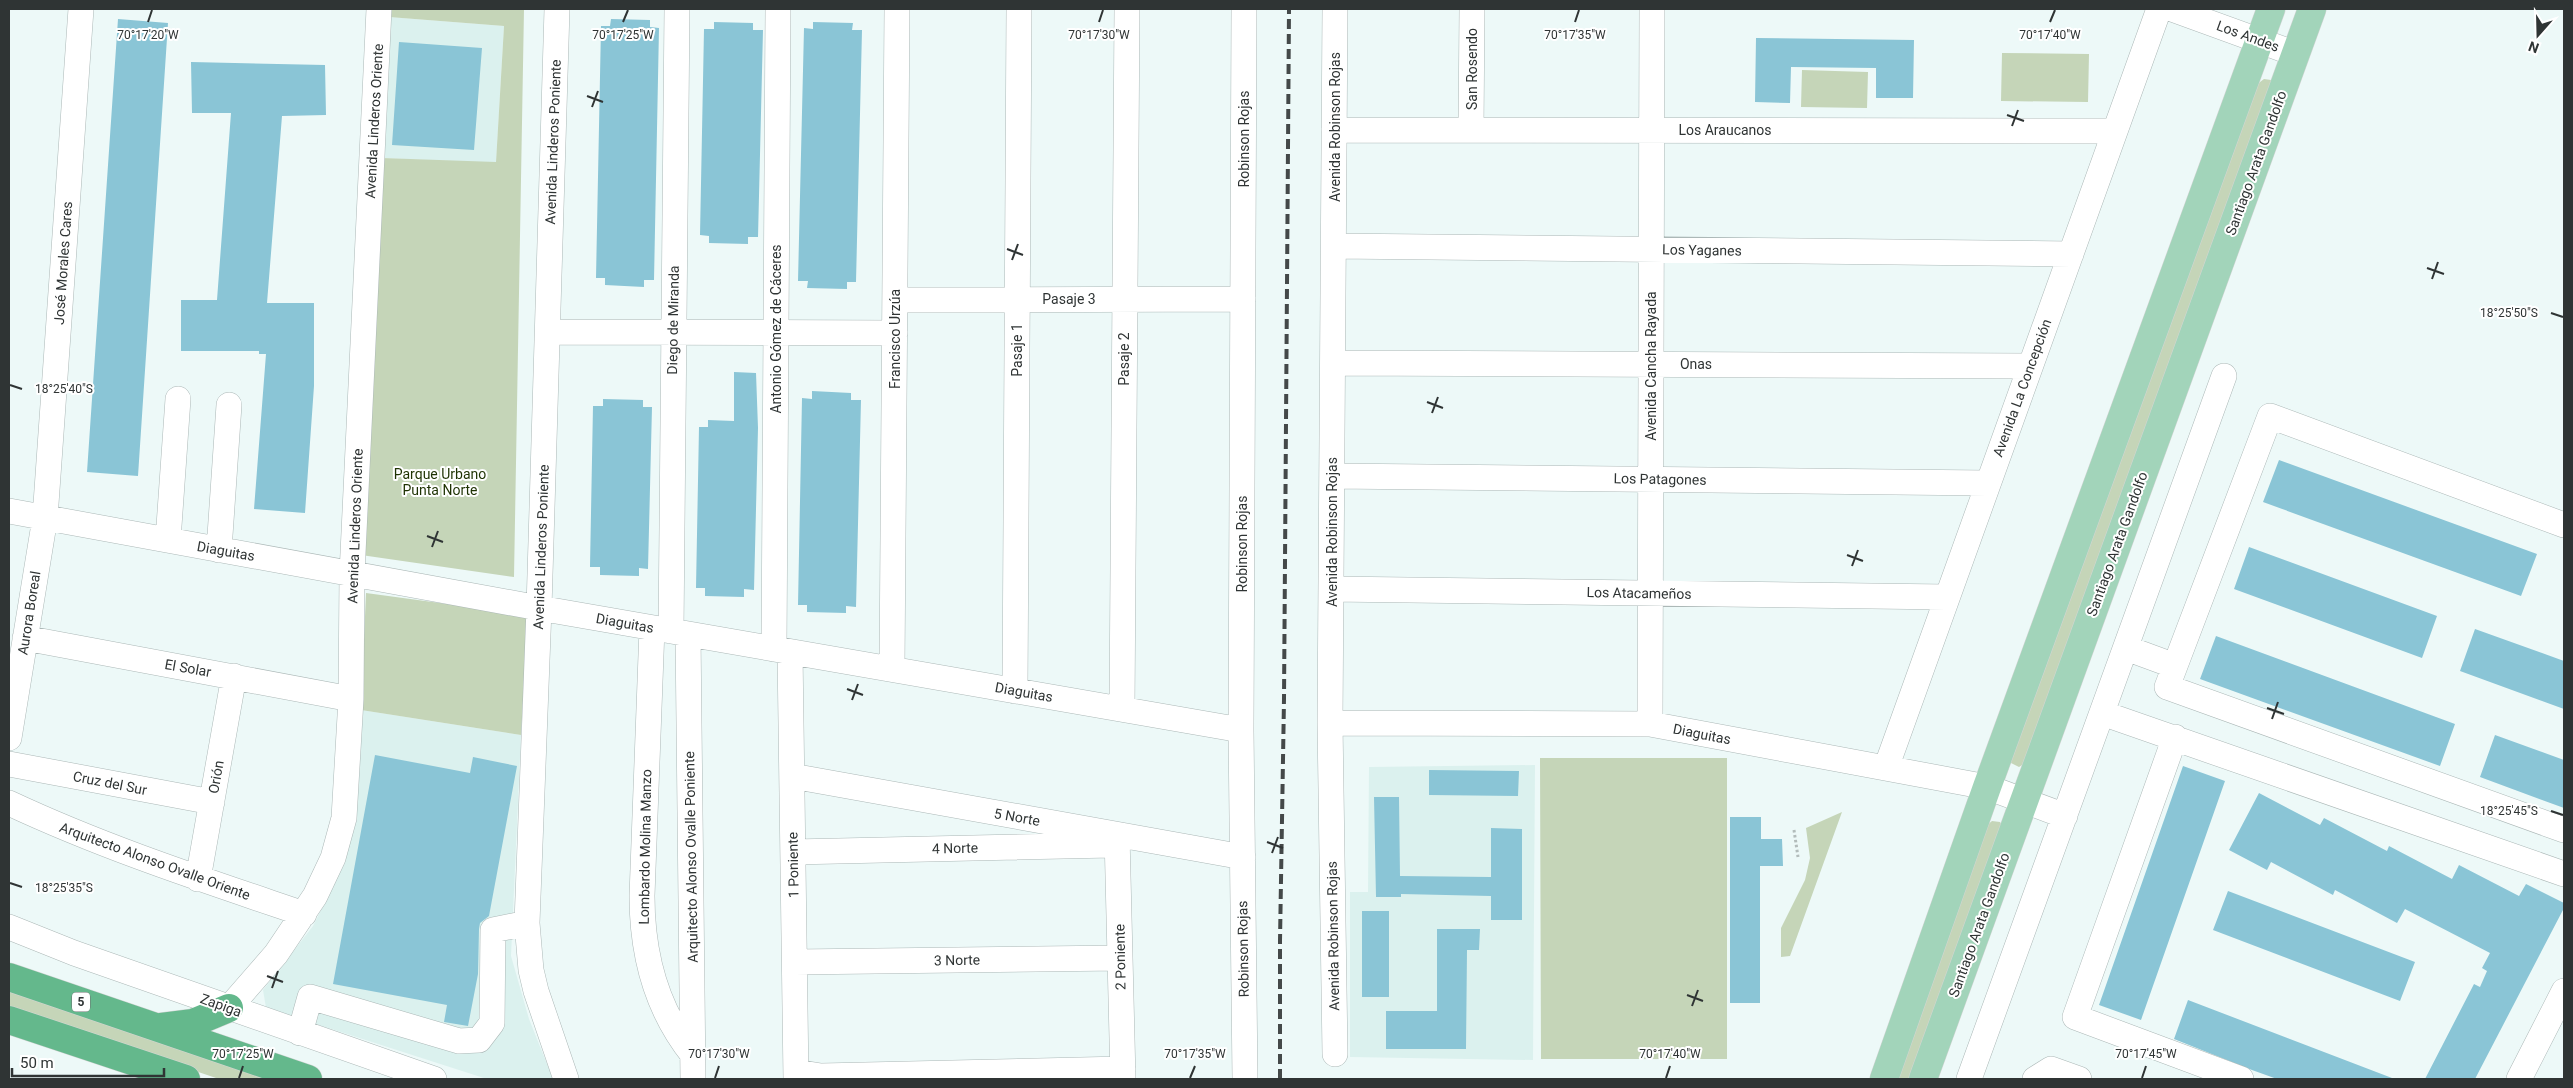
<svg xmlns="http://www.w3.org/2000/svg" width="2573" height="1088" viewBox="0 0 2573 1088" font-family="Roboto,sans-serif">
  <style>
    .built { fill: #dbf1ee }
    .green { fill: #c5d5b8 }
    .building { fill: #8ac5d6 }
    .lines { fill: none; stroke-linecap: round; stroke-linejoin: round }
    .minor-casing { stroke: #acb8b7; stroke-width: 26 }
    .major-casing { stroke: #d5d6d6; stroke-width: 29 }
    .highway-casing { stroke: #d5d6d6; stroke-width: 29 }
    .path { stroke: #b2bcbb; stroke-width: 3; stroke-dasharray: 2.5 2.5; stroke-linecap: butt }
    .minor { stroke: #fff; stroke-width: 25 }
    .major { stroke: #a2d4ba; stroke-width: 28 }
    .highway { stroke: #64b88c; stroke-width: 28 }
    .rail { stroke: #444949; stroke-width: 4; stroke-dasharray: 10 5; stroke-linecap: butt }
    .ticks { fill: none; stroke: #2f3434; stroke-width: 2 }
    .labels { text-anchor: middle; stroke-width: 4; stroke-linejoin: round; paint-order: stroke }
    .shield { fill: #fff; stroke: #6d7171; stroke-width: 1 }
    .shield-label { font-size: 12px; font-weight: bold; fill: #2f3434 }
    .street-label { font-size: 14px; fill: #2f3434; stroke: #fff }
    .park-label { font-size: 14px; fill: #1e3202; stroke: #fff }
    .ticks-label { font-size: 12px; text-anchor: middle; fill: #2f3434; stroke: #fff; stroke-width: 4; stroke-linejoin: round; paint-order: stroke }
  </style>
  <rect width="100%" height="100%" fill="#edf9f8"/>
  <!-- built -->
  <path class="built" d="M389,17L504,26L496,163L382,158Z
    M361,710L521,735L511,956L529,1019L553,1079H487L266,1008L263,990L313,926L345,863L354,814Z
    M1535,765L1533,1060L1350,1057V892H1368L1369,767Z"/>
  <!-- green -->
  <path class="green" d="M390,9H524L514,577L361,555L382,158L496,162L504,26L389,17Z
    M2002,53L2089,54L2088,102L2001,101Z
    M1802,70L1868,72L1867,108L1801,107Z
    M2264,79L2271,80L2275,87L2027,762L2019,767L2009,762L2256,85Z
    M366,593L528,615L521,735L361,710Z
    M1540,758H1727V1059H1541Z
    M1842,812L1790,956L1781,957V928L1805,880L1810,858L1806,828Z
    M1992,821L2000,822L2003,827L1915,1079H1895L1986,826Z
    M9,987L282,1079H219L9,1008Z"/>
  <!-- building -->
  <path class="building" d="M118,19L168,23L138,476L87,472Z
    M611,19L650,20V27L659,28L654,280H644V287L605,285V278H596L601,26H610Z
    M714,22L753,23V30H763L758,237H748V244L709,243V236L700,235L704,29H714Z
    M813,22L853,23L852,30H862L856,282H847V289L807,288L808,281H798L804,28L813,29Z
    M1756,38L1914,40L1913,98H1876V68L1791,67L1790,103L1755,102Z
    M399,42L482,48L474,150L392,145Z
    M191,62L325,65L326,115L282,116L267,303H314V386L305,513L254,509L266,354H259V351H181V300H217L231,113H192Z
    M734,372L756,373L758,428L754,590L744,589V597L705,596V588H696L699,427H708V420L734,421Z
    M812,391L851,393V400H861L856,607L846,606V613L807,612V605H798L802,398L812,399Z
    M603,399L643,400V407H652L648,569L639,568V576L600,575V567H590L593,406H603Z
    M2279,460L2537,554L2521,596L2263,502Z
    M2249,547L2437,616L2422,658L2234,589Z
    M2475,629L2564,661V709L2460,671Z
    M2216,636L2455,724L2440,766L2200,679Z
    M2495,735L2564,760V808L2480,777Z
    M375,755L470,773L473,757L517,766L489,916L480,923L479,929L478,974L468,1026L444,1022L447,1005L333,984Z
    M2183,766L2225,781L2141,1020L2099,1005Z
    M1429,770L1519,771L1518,796L1429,795Z
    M2259,793L2320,825L2324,818L2387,851L2389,846L2452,879L2459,865L2519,896L2526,884L2564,903V908L2475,1079H2425L2474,984L2480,987L2487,971L2482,968L2490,953L2405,909L2397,923L2335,890L2333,895L2271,862L2267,870L2229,850Z
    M1374,797H1399L1400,876L1491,877V828L1522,829V920H1491V896L1401,894V897H1376Z
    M1730,817H1761V839H1782L1783,866H1760V1003H1730Z
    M2228,891L2415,962L2400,1001L2213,930Z
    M1362,911H1389V997H1362Z
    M1437,929H1480L1479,950H1467L1466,1049H1386V1011H1437Z
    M2188,1000L2392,1078V1079H2277L2252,1070L2174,1039Z"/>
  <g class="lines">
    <defs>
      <path id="minor" d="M557,9L539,608L527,923L531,970L536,991L566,1079
        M1244,9L1241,730L1245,1079
        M2172,9L2296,54
        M1334,130L2115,131
        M1471,130L1472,9
        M1334,246L2071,254
        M895,300L1243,299
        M548,332L895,333
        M1333,363L2030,366
        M1332,476L1987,483
        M9,511L539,608L1241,730
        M2564,525L2270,416L2167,687L2564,830
        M168,540L178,399
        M219,550L229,405
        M1331,589L1946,597
        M652,628L642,896C642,954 656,1009 693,1055
        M671,631L677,9
        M688,634L693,1079
        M25,638L351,699
        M2126,648L2175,666
        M774,649L778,9
        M790,652L796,1079
        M892,669L897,9
        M1015,691L1019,9
        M1122,709L1127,9
        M2102,713L2564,874
        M1330,723L1650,724L1987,787L2065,816
        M1650,724L1652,9
        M2175,737L2075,1017L2241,1079
        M9,738L45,518L81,9
        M9,764L212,802
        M1886,768L2159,9
        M792,776L1243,857
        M9,803C105,848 204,880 304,914
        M1117,835L1123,1079
        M793,852L1112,845
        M198,879L234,676
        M9,927L74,953L434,1079
        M795,962L1120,958
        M229,1008L276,954L315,896L333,858L344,818L351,699L352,574L379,9
        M300,1033L310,997L459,1041L479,1040L492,1023L493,930L527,923
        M1335,1054L1330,723L1335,9
        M796,1072L821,1076L1123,1069
        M1969,1079L2224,376
        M2035,1079L2051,1069L2079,1079
        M2519,1079L2564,991"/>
      <path id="major" d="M1884,1079L1987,787L2271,9
        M1923,1079L2312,9"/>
      <path id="highway" d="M9,977L308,1079
        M9,1020L186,1079
        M161,1027L193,1023L229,1008"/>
    </defs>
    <!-- minor casing -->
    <use href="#minor" class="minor-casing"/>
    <!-- major casing -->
    <use href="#major" class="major-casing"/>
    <!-- highway casing -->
    <use href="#highway" class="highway-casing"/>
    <!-- path -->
    <path class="path" d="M1794,830L1798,857"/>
    <!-- minor -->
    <use href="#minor" class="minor"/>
    <!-- major -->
    <use href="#major" class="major"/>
    <!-- highway -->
    <use href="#highway" class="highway"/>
    <!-- rail -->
    <path class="rail" d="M1280,1079V941L1284,699L1289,9"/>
  </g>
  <!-- ticks -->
  <path class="ticks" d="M148,22L152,10M623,22L628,10M1099,22L1103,10M1575,22L1579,10M2050,22L2055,10M587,96L603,102M592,107L598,91M2007,115L2024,121M2012,126L2018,110M1007,249L1023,255M1012,260L1018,244M2427,268L2444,274M2432,279L2438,262M2551,313L2563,317M10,385L22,389M1427,402L1443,408M1432,413L1438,397M427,536L443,542M432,547L438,531M1847,555L1863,561M1852,566L1858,550M847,689L863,695M852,700L858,684M2267,708L2284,714M2272,719L2278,702M2551,811L2563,815M1267,842L1283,848M1272,853L1278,837M10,883L22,887M267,976L283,982M272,988L278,971M1687,995L1703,1001M1692,1006L1698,990M239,1078L243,1066M715,1078L719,1066M1190,1078L1195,1066M1666,1078L1670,1066M2142,1078L2146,1066"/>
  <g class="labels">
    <!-- shield labels -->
    <rect class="shield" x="72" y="992.5" width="18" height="19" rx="4"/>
    <g class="shield-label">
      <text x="81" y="1006">5</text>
    </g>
    <!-- street labels -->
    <g class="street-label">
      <text transform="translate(2248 36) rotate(20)" y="5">Los Andes</text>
      <text transform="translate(1472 69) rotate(-90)" y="5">San Rosendo</text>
      <text transform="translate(374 121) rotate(-87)" y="5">Avenida Linderos Oriente</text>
      <text transform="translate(1335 127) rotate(-90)" y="5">Avenida Robinson Rojas</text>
      <text x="1725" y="135">Los Araucanos</text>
      <text transform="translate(1244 139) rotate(-90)" y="5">Robinson Rojas</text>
      <text transform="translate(553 142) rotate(-88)" y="5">Avenida Linderos Poniente</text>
      <text transform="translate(2256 163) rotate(-70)" y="5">Santiago Arata Gandolfo</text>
      <text transform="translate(1702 250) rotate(1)" y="5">Los Yaganes</text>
      <text transform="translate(63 263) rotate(-86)" y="5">José Morales Cares</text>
      <text x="1069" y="304">Pasaje 3</text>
      <text transform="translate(673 320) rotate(-89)" y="5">Diego de Miranda</text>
      <text transform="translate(776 329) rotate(-90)" y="5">Antonio Gómez de Cáceres</text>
      <text transform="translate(895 339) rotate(-90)" y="5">Francisco Urzúa</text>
      <text transform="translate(1017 350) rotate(-90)" y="5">Pasaje 1</text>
      <text transform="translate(1124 359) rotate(-90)" y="5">Pasaje 2</text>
      <text x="1696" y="369">Onas</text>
      <text transform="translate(1651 366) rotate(-90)" y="5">Avenida Cancha Rayada</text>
      <text transform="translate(2022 388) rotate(-70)" y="5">Avenida La Concepción</text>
      <text transform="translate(1660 479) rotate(1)" y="5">Los Patagones</text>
      <text transform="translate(355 526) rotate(-88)" y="5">Avenida Linderos Oriente</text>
      <text transform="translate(1332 532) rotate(-90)" y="5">Avenida Robinson Rojas</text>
      <text transform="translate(1242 544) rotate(-90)" y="5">Robinson Rojas</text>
      <text transform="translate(2117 544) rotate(-70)" y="5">Santiago Arata Gandolfo</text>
      <text transform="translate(541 547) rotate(-88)" y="5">Avenida Linderos Poniente</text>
      <text transform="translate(226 551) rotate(10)" y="5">Diaguitas</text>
      <text transform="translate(1639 593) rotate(1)" y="5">Los Atacameños</text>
      <text transform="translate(29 613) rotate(-81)" y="5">Aurora Boreal</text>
      <text transform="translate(625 623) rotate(10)" y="5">Diaguitas</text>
      <text transform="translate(188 668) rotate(10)" y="5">El Solar</text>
      <text transform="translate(1024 692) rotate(10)" y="5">Diaguitas</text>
      <text transform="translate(1702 734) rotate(11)" y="5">Diaguitas</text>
      <text transform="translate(216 777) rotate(-80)" y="5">Orión</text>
      <text transform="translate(110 783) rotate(11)" y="5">Cruz del Sur</text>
      <text transform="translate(1017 817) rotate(10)" y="5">5 Norte</text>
      <text transform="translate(645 847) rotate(-89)" y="5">Lombardo Molina Manzo</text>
      <text transform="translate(955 848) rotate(-1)" y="5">4 Norte</text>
      <text transform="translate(691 857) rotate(-91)" y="5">Arquitecto Alonso Ovalle Poniente</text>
      <text transform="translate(155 861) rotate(20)" y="5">Arquitecto Alonso Ovalle Oriente</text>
      <text transform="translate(793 865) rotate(-91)" y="5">1 Poniente</text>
      <text transform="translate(1979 925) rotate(-70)" y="5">Santiago Arata Gandolfo</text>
      <text transform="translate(1333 936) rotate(-91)" y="5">Avenida Robinson Rojas</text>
      <text transform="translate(1243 949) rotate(-91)" y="5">Robinson Rojas</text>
      <text transform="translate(1120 957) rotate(-91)" y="5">2 Poniente</text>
      <text transform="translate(957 960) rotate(-1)" y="5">3 Norte</text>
      <text transform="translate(221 1005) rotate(20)" y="5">Zapiga</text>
    </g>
    <!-- park labels -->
    <g class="park-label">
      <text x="440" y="479">Parque Urbano<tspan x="440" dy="16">Punta Norte</tspan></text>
    </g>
  </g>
  <g class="ticks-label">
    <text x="1099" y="39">70°17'30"W</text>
    <text x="2050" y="39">70°17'40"W</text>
    <text x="148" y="39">70°17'20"W</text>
    <text x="623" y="39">70°17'25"W</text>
    <text x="1575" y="39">70°17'35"W</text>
    <text x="2509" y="317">18°25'50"S</text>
    <text x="64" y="393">18°25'40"S</text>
    <text x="2509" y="815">18°25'45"S</text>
    <text x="64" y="892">18°25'35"S</text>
    <text x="243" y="1058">70°17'25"W</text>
    <text x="719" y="1058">70°17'30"W</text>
    <text x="1195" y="1058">70°17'35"W</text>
    <text x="1670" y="1058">70°17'40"W</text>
    <text x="2146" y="1058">70°17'45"W</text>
  </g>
  <!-- border -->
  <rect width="2573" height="1088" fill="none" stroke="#2f3434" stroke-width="20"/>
  <!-- north arrow -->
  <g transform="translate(2538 35) rotate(200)" stroke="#ffffff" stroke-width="4" paint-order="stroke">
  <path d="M0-4L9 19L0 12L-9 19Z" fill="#2f3434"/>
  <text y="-8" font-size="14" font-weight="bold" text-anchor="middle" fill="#2f3434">N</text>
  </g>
  <!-- scale -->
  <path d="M12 1068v8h152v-8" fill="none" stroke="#2f3434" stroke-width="2.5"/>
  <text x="20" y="1068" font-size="15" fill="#2f3434" stroke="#ffffff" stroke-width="4" paint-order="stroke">50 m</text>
</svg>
